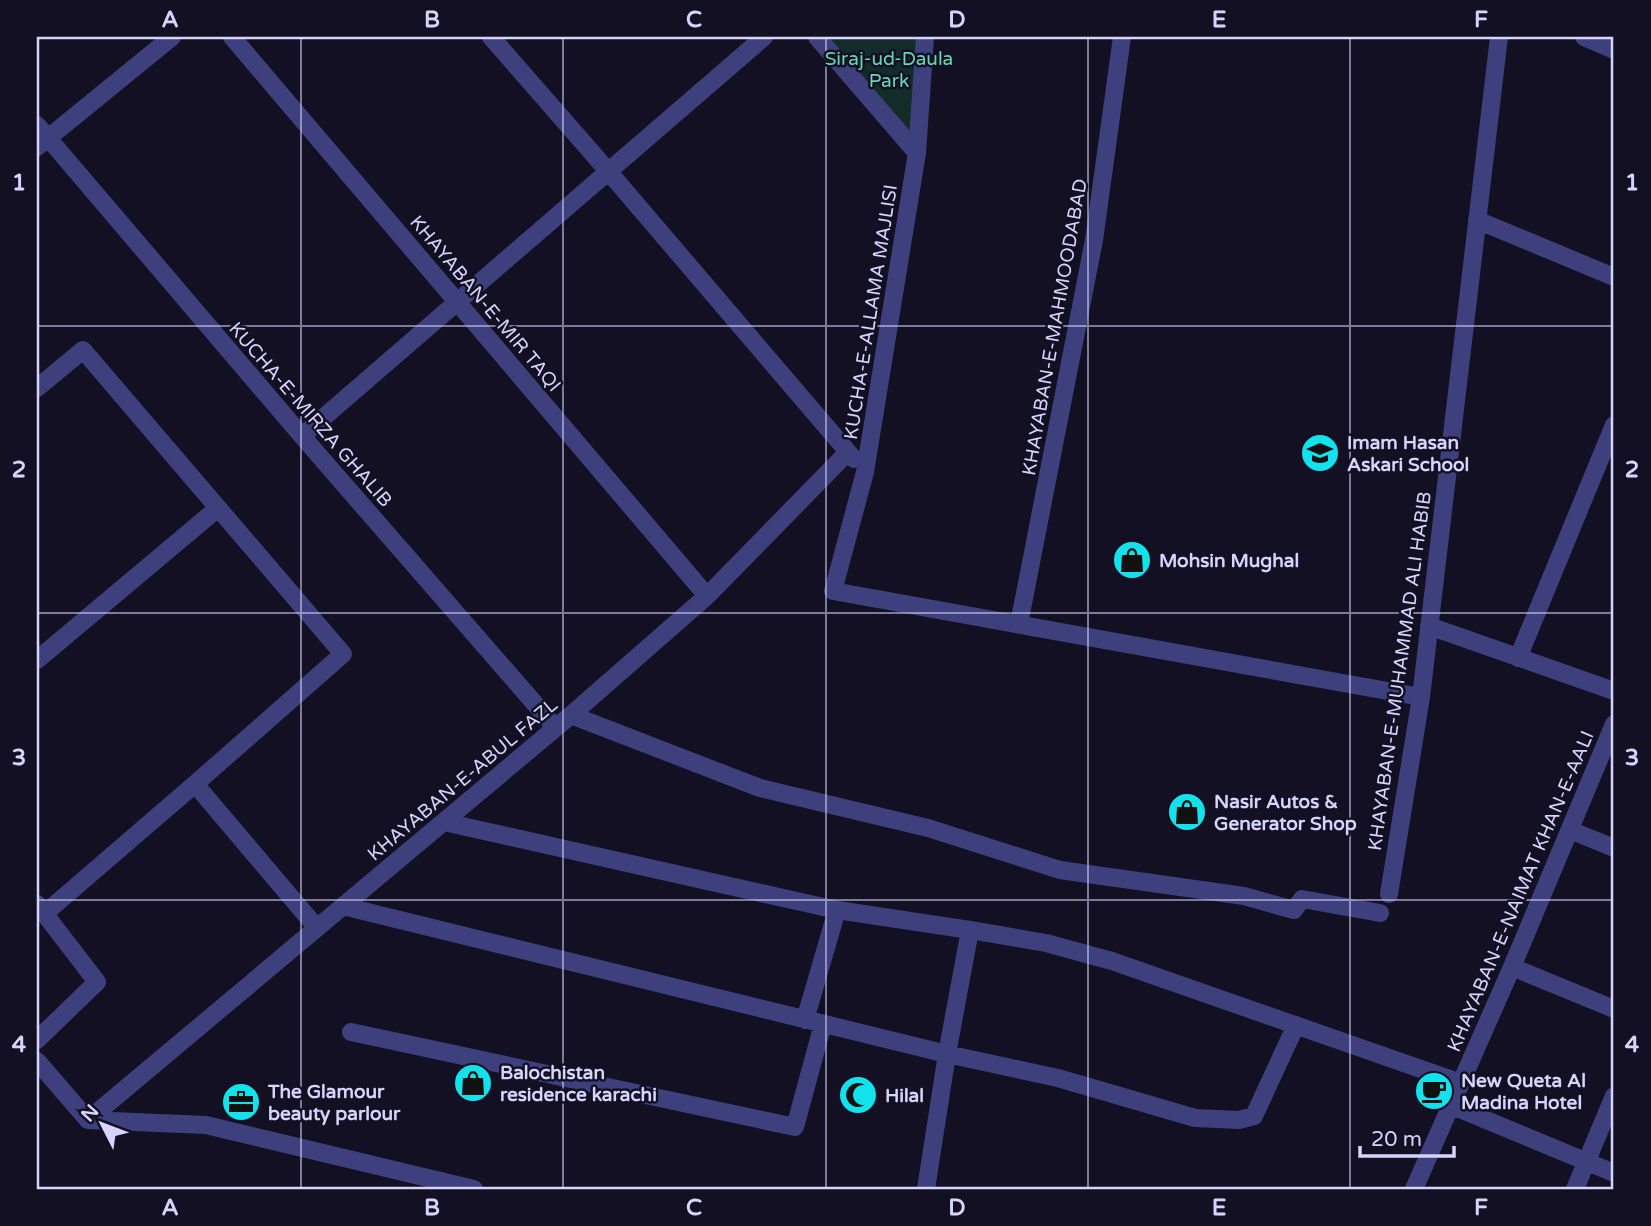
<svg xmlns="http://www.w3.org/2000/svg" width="1651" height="1226" viewBox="0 0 1651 1226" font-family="'Varela Round',sans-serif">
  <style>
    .green { fill: #132c2a }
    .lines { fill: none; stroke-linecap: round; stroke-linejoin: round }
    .minor { stroke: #3e407e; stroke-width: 18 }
    .grid { fill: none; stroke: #d6d4fc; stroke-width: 2; stroke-opacity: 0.55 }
    .labels { text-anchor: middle; stroke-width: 5; stroke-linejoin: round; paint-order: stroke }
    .park-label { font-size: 19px; fill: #66d6b3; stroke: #121022 }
    .street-label { font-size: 19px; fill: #d6d4fc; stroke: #121022 }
    .poi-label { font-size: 19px; font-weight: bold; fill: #d6d4fc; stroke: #121022; text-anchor: start }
    .neatline { fill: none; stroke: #d6d4fc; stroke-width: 2.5 }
    .grid-label { font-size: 23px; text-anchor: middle; font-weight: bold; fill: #d6d4fc }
  </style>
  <rect width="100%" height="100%" fill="#121022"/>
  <!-- green -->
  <path class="green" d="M817,37H925L917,153Z"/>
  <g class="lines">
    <!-- minor -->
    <path class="minor" d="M232,37L707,596
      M491,37L608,171L854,459
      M817,37L917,153
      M925,37L917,153L865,472L833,591L1421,697
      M1584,37L1614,50
      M37,125L302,436L556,728
      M37,147L172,37
      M1477,220L1614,277
      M37,388L83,350L343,654L195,784L44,914
      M302,436L764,37
      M1019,624L1094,240L1122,37
      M1429,626L1614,691
      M1518,658L1614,425
      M37,660L218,508
      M571,715L760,788L928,828L1060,870L1244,896L1294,910L1302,899L1380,913
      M195,784L317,928
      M444,822L837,910L970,930L1046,943L1112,961L1461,1083
      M1570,830L1614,848
      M1389,894L1421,697L1499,37
      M37,904L97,982L37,1040
      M343,906L947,1054L1058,1078L1195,1118L1239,1120L1254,1116L1296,1025
      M1512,967L1614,1009
      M805,1020L837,910
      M351,1032L795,1127L823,1024
      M37,1061L88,1120
      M1450,1105L1614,1173
      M88,1120L571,715L707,596L848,452
      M88,1120L206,1125L474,1189
      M926,1189L947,1054L970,930
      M1414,1189L1512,967L1614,724
      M1575,1189L1614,1096"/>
  </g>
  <!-- grid -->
  <path class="grid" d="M301,37V1189M563,37V1189M826,37V1189M1088,37V1189M1350,37V1189M37,326H1614M37,613H1614M37,900H1614"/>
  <!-- icons -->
  <defs>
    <symbol id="school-disc" viewBox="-11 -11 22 22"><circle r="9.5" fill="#11e2eb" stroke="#121022"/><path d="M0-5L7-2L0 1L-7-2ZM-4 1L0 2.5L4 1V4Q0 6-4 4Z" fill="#111"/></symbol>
    <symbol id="shop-disc" viewBox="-11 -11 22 22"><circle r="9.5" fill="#11e2eb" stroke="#121022"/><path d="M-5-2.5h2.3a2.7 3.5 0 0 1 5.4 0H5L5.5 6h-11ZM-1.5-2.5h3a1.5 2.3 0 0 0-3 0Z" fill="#111"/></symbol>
    <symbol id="cafe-disc" viewBox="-11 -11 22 22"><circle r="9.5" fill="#11e2eb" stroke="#121022"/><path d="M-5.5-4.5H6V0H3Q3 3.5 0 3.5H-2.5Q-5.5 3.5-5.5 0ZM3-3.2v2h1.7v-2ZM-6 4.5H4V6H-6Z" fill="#111"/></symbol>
    <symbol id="mosque-disc" viewBox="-11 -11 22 22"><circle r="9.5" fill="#11e2eb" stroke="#121022"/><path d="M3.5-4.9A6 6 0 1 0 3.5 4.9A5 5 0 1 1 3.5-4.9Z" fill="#111"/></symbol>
    <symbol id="office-disc" viewBox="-11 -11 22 22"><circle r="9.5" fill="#11e2eb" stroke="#121022"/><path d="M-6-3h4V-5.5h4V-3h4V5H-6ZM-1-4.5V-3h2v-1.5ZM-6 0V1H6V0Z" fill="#111"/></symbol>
  </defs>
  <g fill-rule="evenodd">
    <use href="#school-disc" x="1298" y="431" width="44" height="44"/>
    <use href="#shop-disc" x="1110" y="538" width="44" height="44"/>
    <use href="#shop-disc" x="1165" y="790" width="44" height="44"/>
    <use href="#shop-disc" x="451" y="1061" width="44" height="44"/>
    <use href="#cafe-disc" x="1412" y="1069" width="44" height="44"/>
    <use href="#mosque-disc" x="836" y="1073" width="44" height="44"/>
    <use href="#office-disc" x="219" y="1080" width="44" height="44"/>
  </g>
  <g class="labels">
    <!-- park labels -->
    <g class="park-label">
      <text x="889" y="65">Siraj-ud-Daula<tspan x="889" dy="22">Park</tspan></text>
    </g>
    <!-- street labels -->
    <g class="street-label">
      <text transform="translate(486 303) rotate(50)" y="7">KHAYABAN-E-MIR TAQI</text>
      <text transform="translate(870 312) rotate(-81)" y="7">KUCHA-E-ALLAMA MAJLISI</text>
      <text transform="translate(1054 327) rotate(-80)" y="7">KHAYABAN-E-MAHMOODABAD</text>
      <text transform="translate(311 414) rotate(49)" y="7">KUCHA-E-MIRZA GHALIB</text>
      <text transform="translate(1399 671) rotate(-82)" y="7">KHAYABAN-E-MUHAMMAD ALI HABIB</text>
      <text transform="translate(462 779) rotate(-40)" y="7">KHAYABAN-E-ABUL FAZL</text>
      <text transform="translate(1520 891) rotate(-67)" y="7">KHAYABAN-E-NAIMAT KHAN-E-AALI</text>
    </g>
    <!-- poi labels -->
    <g class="poi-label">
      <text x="1347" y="449">Imam Hasan<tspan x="1347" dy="22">Askari School</tspan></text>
      <text x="1159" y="567">Mohsin Mughal</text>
      <text x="1214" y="808">Nasir Autos &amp;<tspan x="1214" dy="22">Generator Shop</tspan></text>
      <text x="500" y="1079">Balochistan<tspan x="500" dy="22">residence karachi</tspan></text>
      <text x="1461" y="1087">New Queta Al<tspan x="1461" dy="22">Madina Hotel</tspan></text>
      <text x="268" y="1098">The Glamour<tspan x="268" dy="22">beauty parlour</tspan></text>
      <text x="885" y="1102">Hilal</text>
    </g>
  </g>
  <!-- border -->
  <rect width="1651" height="1226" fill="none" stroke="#121022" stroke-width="77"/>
  <!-- north arrow -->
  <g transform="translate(102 1124) rotate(312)" stroke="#121022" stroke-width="5" paint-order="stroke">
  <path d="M0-5L12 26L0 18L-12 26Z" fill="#d6d4fc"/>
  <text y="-10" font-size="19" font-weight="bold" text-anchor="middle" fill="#d6d4fc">N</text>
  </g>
  <!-- scale -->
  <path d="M1360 1146v10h94v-10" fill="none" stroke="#d6d4fc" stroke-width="3.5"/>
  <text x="1371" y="1146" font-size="21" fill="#d6d4fc" stroke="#121022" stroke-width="5" paint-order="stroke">20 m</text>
  <rect x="38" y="38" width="1574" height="1150" class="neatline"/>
  <g class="grid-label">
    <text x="170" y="27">A</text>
    <text x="432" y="27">B</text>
    <text x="694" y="27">C</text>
    <text x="957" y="27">D</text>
    <text x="1219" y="27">E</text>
    <text x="1481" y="27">F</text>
    <text x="19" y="190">1</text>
    <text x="1632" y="190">1</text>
    <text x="19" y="477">2</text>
    <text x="1632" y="477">2</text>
    <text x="19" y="765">3</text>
    <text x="1632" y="765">3</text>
    <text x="19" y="1052">4</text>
    <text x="1632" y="1052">4</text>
    <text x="170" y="1215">A</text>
    <text x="432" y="1215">B</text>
    <text x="694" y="1215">C</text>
    <text x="957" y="1215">D</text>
    <text x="1219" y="1215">E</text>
    <text x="1481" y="1215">F</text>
  </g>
</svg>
